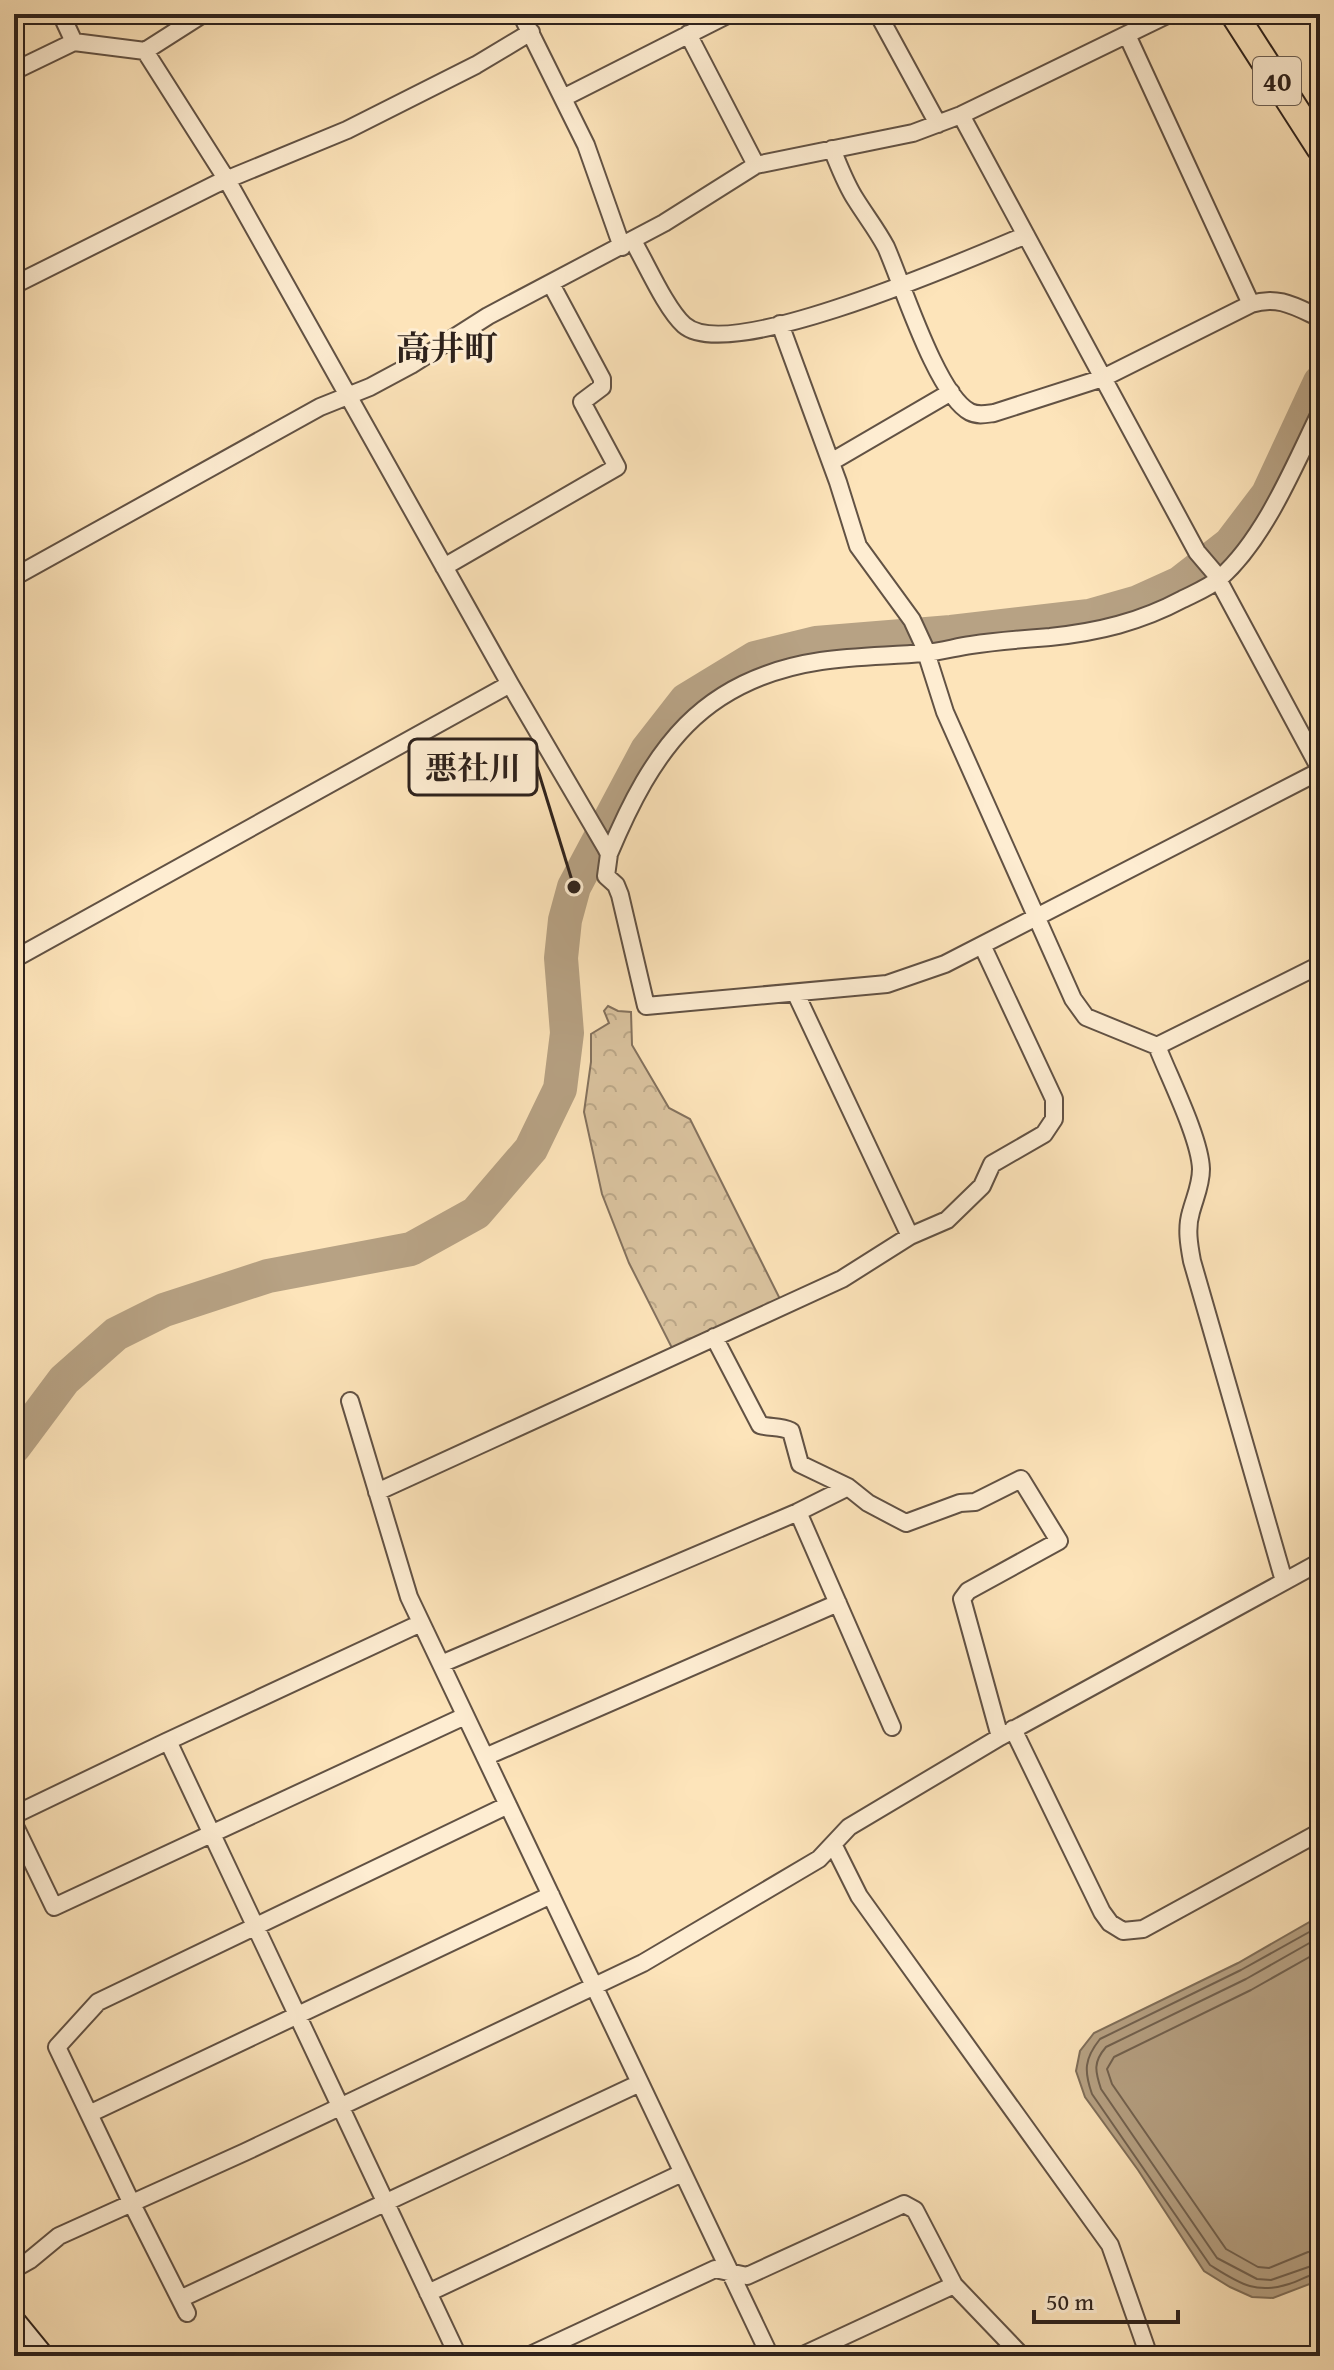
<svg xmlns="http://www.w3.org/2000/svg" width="1334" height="2370" viewBox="0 0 1334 2370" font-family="'Gentium Book Plus','Noto Serif JP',serif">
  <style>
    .forest { fill: url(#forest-crowns); stroke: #84725e; stroke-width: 2 }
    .water { fill: #b7a284; stroke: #806f5a; stroke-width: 2 }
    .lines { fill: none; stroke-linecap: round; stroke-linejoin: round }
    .shore { stroke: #726250; stroke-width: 2 }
    .river { stroke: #b7a284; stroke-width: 34 }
    .street-casing { stroke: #625244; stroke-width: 20 }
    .secondary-casing { stroke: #2e221c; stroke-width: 28 }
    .primary-casing { stroke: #2e221c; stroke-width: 30 }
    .street { stroke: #feedd2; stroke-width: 16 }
    .secondary { stroke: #feedd2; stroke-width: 24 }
    .primary { stroke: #fde4ba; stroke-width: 26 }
    .labels { text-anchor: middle; stroke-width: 6; stroke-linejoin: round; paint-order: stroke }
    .shield { fill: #feedd2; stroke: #6c5f53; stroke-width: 2 }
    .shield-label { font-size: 28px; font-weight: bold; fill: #2e221c }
    .quarter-label { font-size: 34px; font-weight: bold; fill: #2e221c; stroke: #feedd2 }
    .leader { fill: none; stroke: #2e221c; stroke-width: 3 }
    .callout-dot { fill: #2e221c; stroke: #feedd2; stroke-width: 3 }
    .callout { fill: #feedd2; stroke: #2e221c; stroke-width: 3 }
    .callout-label { font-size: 32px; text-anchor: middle; font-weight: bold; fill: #2e221c }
  </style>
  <defs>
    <pattern id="forest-crowns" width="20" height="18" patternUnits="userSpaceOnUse" patternTransform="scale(2)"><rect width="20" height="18" fill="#dac39f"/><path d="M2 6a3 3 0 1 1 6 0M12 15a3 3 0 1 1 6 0" fill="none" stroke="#bba788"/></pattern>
  </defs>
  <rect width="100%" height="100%" fill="#fde4ba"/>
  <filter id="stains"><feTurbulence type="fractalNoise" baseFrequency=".0025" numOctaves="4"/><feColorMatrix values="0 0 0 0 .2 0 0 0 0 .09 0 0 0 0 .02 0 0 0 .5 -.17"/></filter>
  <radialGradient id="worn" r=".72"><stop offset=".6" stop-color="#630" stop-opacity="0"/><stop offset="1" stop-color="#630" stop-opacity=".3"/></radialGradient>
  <!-- forest -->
  <path class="forest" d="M608,1006L618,1011L631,1012L632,1045L669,1108L690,1119L780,1299L672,1348L629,1263L602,1194L584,1112L591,1062V1034L609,1023L604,1011Z"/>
  <!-- water -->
  <path class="water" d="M1320,1916V2280L1273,2298L1252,2297L1230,2287L1204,2271L1138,2170L1085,2097L1076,2071L1080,2051L1094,2033L1238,1963Z"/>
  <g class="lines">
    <!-- shore -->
    <path class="shore" d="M1320,1926L1241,1970L1100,2039C1084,2059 1084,2071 1092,2094L1210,2265C1239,2283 1255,2295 1289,2284C1300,2281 1309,2274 1320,2273
      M1320,1937L1246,1979L1106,2047C1093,2062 1095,2071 1101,2089L1217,2258L1257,2279L1271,2280L1320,2263
      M1320,1951L1251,1990L1114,2057L1107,2069L1112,2084L1226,2249L1258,2267L1269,2268L1308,2252L1320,2251"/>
    <!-- river -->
    <path class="river" d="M14,1447L64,1380L116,1334L164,1310L268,1276L411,1249L476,1213L531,1149L560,1089L567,1033L561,958L565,920L574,887L647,750L686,700L755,658L816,643L951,632L1089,616L1138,602L1180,583L1230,544L1268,494L1320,382"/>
    <defs>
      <path id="street" d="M61,14L74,42
        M521,14L586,145L622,247
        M878,14L938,124
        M688,34L756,165
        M1127,35L1251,304
        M145,51L227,180L510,684L606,848L609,854L606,876L616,885L620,895L646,1006L887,984L945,964L1320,771
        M14,71L74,42L145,51L203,14
        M563,98L729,14
        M961,115L1197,552L1214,572L1320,769
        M832,149C839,166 846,185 856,200C866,216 877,230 886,247C902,283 937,395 970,412C978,416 986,414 994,413L1103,378L1251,304C1278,295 1296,307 1320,318
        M633,241C646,263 666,309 684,325C729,365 971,258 1026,235
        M14,285L216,184L347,130L476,65L531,32
        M780,324L838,482L858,546L912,620L924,646L945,712L1073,999L1086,1017L1157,1046C1169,1077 1200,1138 1201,1169C1201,1185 1195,1197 1191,1212C1186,1228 1189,1245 1192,1261L1284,1581
        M831,462L951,392
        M444,567L617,467L582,402L602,387V379L551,284
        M14,577L320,407L370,387L411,365L488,316L664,223L756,165L913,133L961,115L1169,14
        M609,854C653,749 701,679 821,661C855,656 889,656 924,653C940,652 956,647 971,645C997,641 1024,639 1050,637C1098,632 1140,622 1183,599C1195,593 1210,587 1220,578C1265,538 1294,466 1320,413
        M14,959L510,684
        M796,994L910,1236
        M1157,1046L1320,965
        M714,1337L760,1425C771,1428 780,1426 791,1431L800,1464L848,1487L868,1503L906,1523L960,1503L975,1502L1021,1479L1059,1541L968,1591L962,1599L1000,1737
        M350,1401L409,1597L770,2356
        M377,1492L842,1279L910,1236L947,1220L982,1186L992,1164L1044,1134L1054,1119V1099L982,945
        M798,1512L848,1487
        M421,1623L168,1741L458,2356
        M441,1664L798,1512L892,1727
        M1013,1729L1102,1912L1110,1923L1123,1931L1143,1929L1320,1832
        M485,1757L838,1603
        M14,1815L168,1741
        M14,1824L54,1907L465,1716
        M834,1846L859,1896L1110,2245L1149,2356
        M89,2114L551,1895
        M14,2269L30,2260L59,2236L245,2152L643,1963L819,1859L849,1827L1000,1737L1320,1562
        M428,2293L682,2173
        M180,2299L640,2083
        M187,2313L132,2204L57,2047L98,2002L508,1805
        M528,2356L715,2269L747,2276L904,2204L915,2210L954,2285L1022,2356
        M801,2356L954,2285"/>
      <path id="secondary" d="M14,2323L41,2356"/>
      <path id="primary" d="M1234,14L1320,148"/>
    </defs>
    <!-- street casing -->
    <use href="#street" class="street-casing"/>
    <!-- secondary casing -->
    <use href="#secondary" class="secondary-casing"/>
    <!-- primary casing -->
    <use href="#primary" class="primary-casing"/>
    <!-- street -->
    <use href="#street" class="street"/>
    <!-- secondary -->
    <use href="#secondary" class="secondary"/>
    <!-- primary -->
    <use href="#primary" class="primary"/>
  </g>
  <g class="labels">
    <!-- shield labels -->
    <rect class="shield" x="1253" y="57" width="48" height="48" rx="6"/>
    <g class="shield-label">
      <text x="1277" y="91">40</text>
    </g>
    <!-- quarter labels -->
    <g class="quarter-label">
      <text x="447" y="360">高井町</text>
    </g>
  </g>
  <!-- callouts -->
  <path class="leader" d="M574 887L537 767"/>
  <circle class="callout-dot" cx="574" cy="887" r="8"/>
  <rect class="callout" x="409" y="739" width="128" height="56" rx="8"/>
  <g class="callout-label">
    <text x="473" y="779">悪社川</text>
  </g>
  <!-- margin -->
  <rect width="1334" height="2370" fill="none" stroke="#fde4ba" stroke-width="48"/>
  <rect x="16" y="16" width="1302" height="2338" fill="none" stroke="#2e221c" stroke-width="4"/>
  <rect x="24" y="24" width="1286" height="2322" fill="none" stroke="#2e221c" stroke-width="2"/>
  <!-- scale -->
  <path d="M1034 2310v12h144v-12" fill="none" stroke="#2e221c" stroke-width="4"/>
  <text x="1046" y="2310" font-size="24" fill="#2e221c" stroke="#feedd2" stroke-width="6" paint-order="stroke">50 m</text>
  <rect width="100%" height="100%" filter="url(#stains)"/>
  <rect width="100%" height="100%" fill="url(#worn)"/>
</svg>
